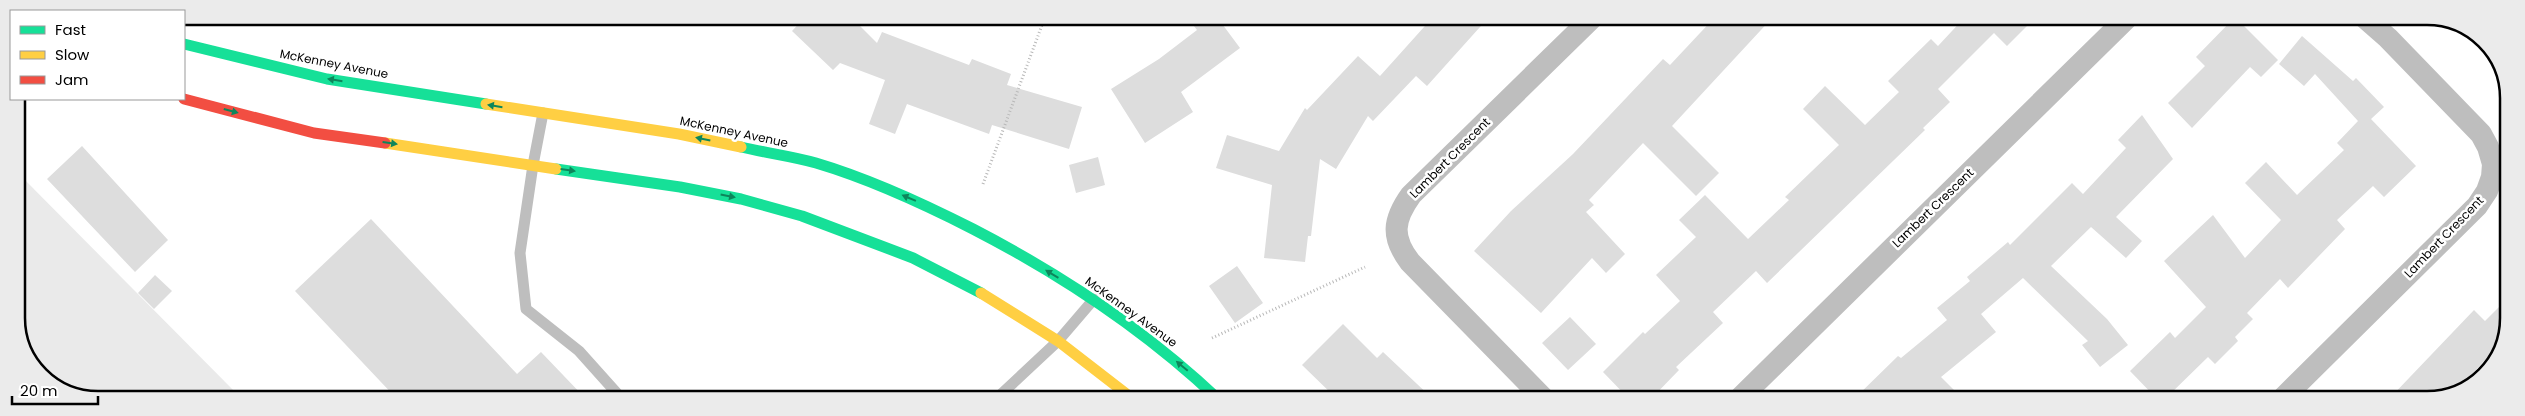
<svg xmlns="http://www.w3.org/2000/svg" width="2525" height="416" viewBox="0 0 2525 416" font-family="Poppins,sans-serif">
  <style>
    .green { fill: #eaeaea }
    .building { fill: #ddd }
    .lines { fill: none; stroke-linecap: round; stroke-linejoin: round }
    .path { stroke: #b8b8b8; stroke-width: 3; stroke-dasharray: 1 2.5; stroke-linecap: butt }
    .lane { stroke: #bebebe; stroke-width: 11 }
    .street { stroke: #bebebe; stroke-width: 22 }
    .fast { stroke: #16e098; stroke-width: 11 }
    .slow { stroke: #ffcf43; stroke-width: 11 }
    .jam { stroke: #f24e42; stroke-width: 11 }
    .oneway { fill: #0d865b }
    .labels { text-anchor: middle; stroke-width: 5; stroke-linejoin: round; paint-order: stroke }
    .street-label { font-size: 12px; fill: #000; stroke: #fff }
    .rim { fill: none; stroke: #000; stroke-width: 2.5 }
  </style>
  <rect width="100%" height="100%" fill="#fff"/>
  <!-- green -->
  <path class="green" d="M17,172L242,399H88L44,379L19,339Z"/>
  <!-- building -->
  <path class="building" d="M806,16H850L877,43L882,32L969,65L972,59L1011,74L1007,85L1082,107L1069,149L992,125L989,134L907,104L895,134L869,124L885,80L840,63L833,70L792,31Z
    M1187,17H1217L1240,48L1181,92L1193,112L1145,143L1111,89L1159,59L1197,30Z
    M1433,17H1489L1427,86L1416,76L1373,121L1368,116L1336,169L1320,159L1311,236H1308L1305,262L1264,258L1272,185L1216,168L1227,135L1279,151L1305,108L1307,110L1358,56L1380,76Z
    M1715,17H1773L1672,126L1719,173L1696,196L1643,143L1589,200L1594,205L1586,212L1625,254L1606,273L1592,258L1541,313L1474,251L1511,211L1573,154L1663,59L1670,65Z
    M1965,17H2036L2007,46L1994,33L1938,89L1950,102L1923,128L1925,130L1767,283L1756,271L1713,312L1723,323L1676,367L1679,370L1650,400H1630L1603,372L1643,332L1645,334L1680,301L1656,275L1696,237L1679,220L1705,195L1748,239L1789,200L1785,197L1839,145L1803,109L1825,86L1865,125L1899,92L1888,81L1931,39L1938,46Z
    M2235,17L2278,60L2261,77L2250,67L2192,128L2168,103L2205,66L2196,57Z
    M2302,36L2353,81L2356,78L2384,107L2371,119L2416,166L2384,197L2373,186L2337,220L2345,229L2288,288L2280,279L2247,313L2253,319L2235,337L2238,341L2215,364L2208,357L2164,400H2158L2130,371L2170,332L2175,338L2206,307L2164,261L2213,215L2245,258L2281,220L2245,183L2266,162L2297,195L2344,150L2337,143L2358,121L2315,74L2304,86L2279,64Z
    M2142,115L2173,159L2116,217L2142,241L2126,258L2091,227L2051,266L2107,319L2128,345L2100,367L2082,345L2088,341L2023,278L1981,314L1996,332L1941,377L1964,400H1853L1898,356L1901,358L1947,320L1937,308L1970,281L1967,277L2008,242L2010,245L2072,183L2083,194L2126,148L2118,140Z
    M82,146L168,240L135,272L47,179Z
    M1098,157L1105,185L1076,193L1069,165Z
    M371,219L517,374L541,352L586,399H397L295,291Z
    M1237,266L1263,303L1235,323L1209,286Z
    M155,275L172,291L154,309L138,293Z
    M2508,298V328L2498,346L2460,387L2427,400H2388L2474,310L2485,321Z
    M1570,317L1596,344L1568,370L1542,343Z
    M1343,324L1377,358L1383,352L1433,399H1337L1302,365Z"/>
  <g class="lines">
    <!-- path -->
    <path class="path" d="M983,184L1045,17
      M1212,338L1365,267"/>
    <!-- lane -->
    <path class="lane" d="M543,113L533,165L520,253L526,309L579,351L622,399
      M996,399L1058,341L1094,299"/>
    <!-- street -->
    <path class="street" d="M1544,399L1410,262C1391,237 1393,220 1411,195L1593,17
      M1738,400L2128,17
      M2281,400L2477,206L2487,191L2492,177L2493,164L2488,147L2481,134L2388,38L2364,17"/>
    <!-- fast -->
    <path class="fast" d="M184,44L327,79L486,104
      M741,147C766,153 791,156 816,163C870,179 922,203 973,229C1062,275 1145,330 1218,399
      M556,169L680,187L741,199L802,216L913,258L981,293"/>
    <!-- slow -->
    <path class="slow" d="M486,104L679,134L741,147
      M385,143L556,169
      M981,293L1058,341L1133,399"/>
    <!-- jam -->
    <path class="jam" d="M184,99L314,133L385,143"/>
  </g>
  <!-- one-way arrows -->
  <defs><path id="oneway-solid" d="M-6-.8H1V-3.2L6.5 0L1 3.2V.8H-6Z" transform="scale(1.25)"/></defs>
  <g class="oneway">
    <use href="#oneway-solid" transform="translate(335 80) rotate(-171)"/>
    <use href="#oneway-solid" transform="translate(495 106) rotate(-171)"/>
    <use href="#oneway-solid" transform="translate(231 111) rotate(15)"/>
    <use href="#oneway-solid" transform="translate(703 139) rotate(-168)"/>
    <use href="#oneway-solid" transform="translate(390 143) rotate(8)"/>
    <use href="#oneway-solid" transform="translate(568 170) rotate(8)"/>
    <use href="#oneway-solid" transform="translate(728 196) rotate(11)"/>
    <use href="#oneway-solid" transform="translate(909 198) rotate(-157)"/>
    <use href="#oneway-solid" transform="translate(1052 274) rotate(-149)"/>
    <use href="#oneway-solid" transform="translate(1182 366) rotate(-140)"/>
  </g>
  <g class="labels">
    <!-- street labels -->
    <g class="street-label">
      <text transform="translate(334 64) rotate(11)" y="4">McKenney Avenue</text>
      <text transform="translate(734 132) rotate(12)" y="4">McKenney Avenue</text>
      <text transform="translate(1450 158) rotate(-45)" y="4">Lambert Crescent</text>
      <text transform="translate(1933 208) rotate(-44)" y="4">Lambert Crescent</text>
      <text transform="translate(2444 237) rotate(-46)" y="4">Lambert Crescent</text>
      <text transform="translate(1131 312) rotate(36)" y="4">McKenney Avenue</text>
    </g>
  </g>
  <!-- crop -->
  <path d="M0 0H2525V416H0ZM98 25H2427A73 73 0 0 1 2500 98V318A73 73 0 0 1 2427 391H98A73 73 0 0 1 25 318V98A73 73 0 0 1 98 25Z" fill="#ebebeb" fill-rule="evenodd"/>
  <path class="rim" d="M98 25H2427A73 73 0 0 1 2500 98V318A73 73 0 0 1 2427 391H98A73 73 0 0 1 25 318V98A73 73 0 0 1 98 25Z"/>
  <!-- legend -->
  <rect x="10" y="10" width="175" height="90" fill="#ffffff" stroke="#999999"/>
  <rect x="20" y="26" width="25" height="8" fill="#16e098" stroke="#999999"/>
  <text x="55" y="35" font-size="15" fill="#000000">Fast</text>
  <rect x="20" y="51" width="25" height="8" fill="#ffcf43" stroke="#999999"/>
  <text x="55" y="60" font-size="15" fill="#000000">Slow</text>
  <rect x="20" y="76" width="25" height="8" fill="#f24e42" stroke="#999999"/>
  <text x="55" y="85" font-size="15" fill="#000000">Jam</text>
  <!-- scale -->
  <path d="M12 396v8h86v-8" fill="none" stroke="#000000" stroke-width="2.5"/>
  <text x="20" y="396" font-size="15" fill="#000000" stroke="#ffffff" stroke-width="4" paint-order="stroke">20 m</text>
</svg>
